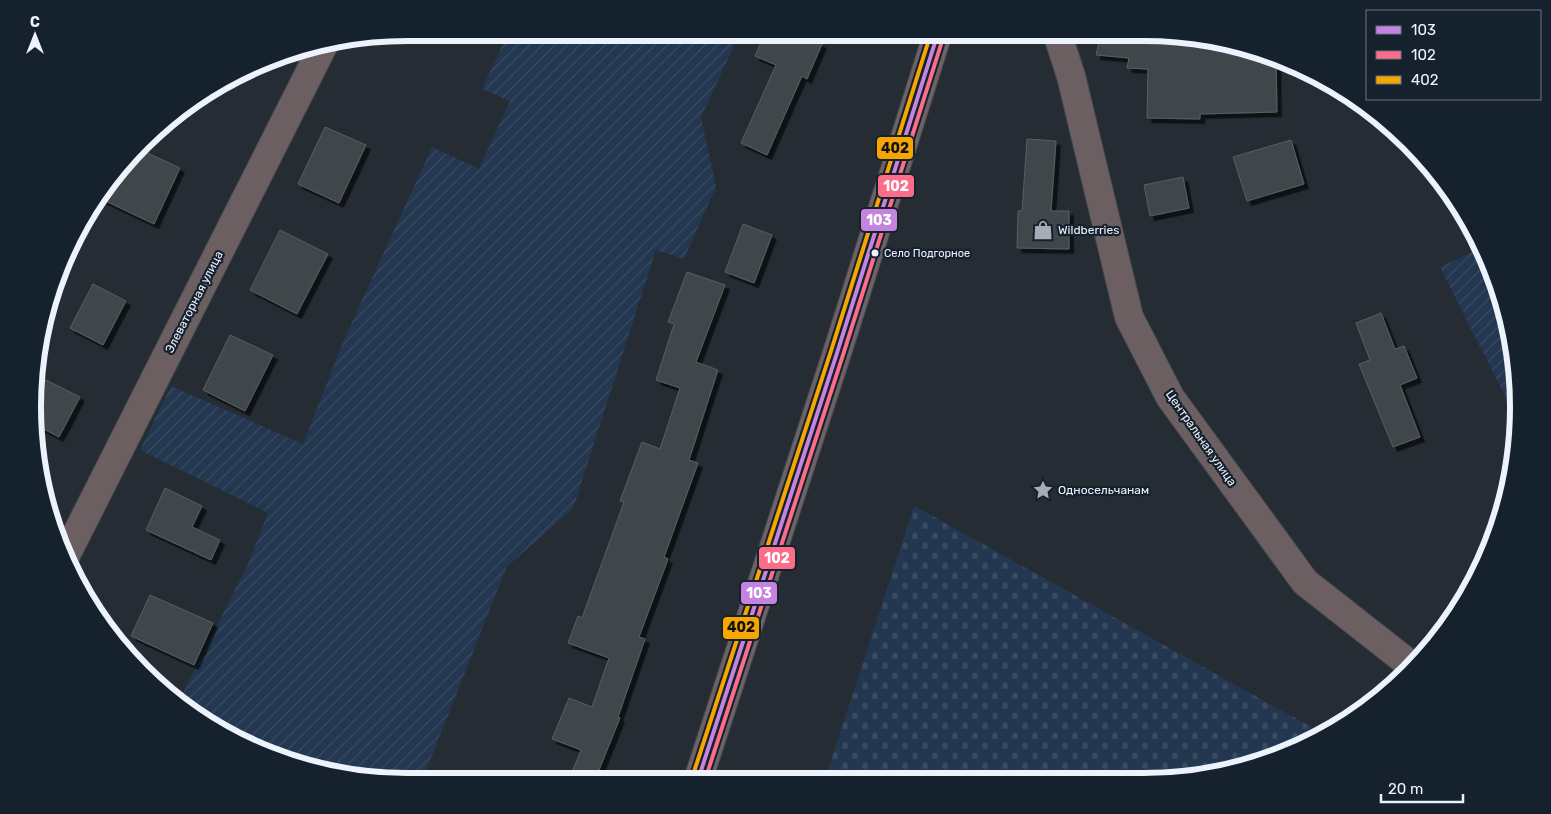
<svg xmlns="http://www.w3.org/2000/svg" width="1551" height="814" viewBox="0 0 1551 814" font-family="Rubik,sans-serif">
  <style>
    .cemetery { fill: url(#cemetery-stones) }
    .garden { fill: url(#garden-furrows) }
    .building { fill: #41464c; stroke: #595e64; filter: url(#shadow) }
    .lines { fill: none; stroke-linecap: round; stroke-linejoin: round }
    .street-casing { stroke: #43484e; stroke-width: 30 }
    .secondary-casing { stroke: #43484e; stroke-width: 30 }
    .street { stroke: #6c5f62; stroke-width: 28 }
    .secondary { stroke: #6d6265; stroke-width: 28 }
    .bus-1-casing { stroke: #16212e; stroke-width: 8 }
    .bus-2-casing { stroke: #16212e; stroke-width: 8 }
    .bus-3-casing { stroke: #16212e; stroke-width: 8 }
    .bus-1 { stroke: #c483df; stroke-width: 4 }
    .bus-2 { stroke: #fb6d88; stroke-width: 4 }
    .bus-3 { stroke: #f7a600; stroke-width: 4 }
    .bus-dot { fill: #ecf3fd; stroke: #16212e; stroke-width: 2 }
    .labels { text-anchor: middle; stroke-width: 4.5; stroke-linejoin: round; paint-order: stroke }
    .bus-label { font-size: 11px; fill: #ecf3fd; stroke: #16212e; text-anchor: start }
    .poi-label { font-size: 12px; fill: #ecf3fd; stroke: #16212e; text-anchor: start }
    .street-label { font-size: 12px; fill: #ecf3fd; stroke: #16212e }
    .rim { fill: none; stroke: #ecf3fd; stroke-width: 6 }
    .line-badge { stroke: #16212e; stroke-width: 2 }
    .badge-label { font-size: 14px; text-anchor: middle; font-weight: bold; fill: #fff }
    .pale-badge-label { font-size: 14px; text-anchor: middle; font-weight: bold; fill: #111 }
  </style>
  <defs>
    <pattern id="cemetery-stones" width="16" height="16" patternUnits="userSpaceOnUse" patternTransform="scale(1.25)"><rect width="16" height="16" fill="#233750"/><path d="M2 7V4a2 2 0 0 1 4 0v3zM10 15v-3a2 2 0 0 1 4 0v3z" fill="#384b61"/></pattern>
    <pattern id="garden-furrows" width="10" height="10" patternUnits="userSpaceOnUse" patternTransform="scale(1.25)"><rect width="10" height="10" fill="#233750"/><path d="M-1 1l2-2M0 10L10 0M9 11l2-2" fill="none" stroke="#384b61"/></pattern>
    <filter id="shadow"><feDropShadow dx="4.5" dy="4.5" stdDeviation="0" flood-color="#0009"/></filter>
  </defs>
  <rect width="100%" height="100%" fill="#262c33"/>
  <!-- cemetery -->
  <path class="cemetery" d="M914,506L922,510L1322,733L1287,753L1193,778L825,779Z"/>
  <!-- garden -->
  <path class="garden" d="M508,33H740L701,117L716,187L684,259L656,250L573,509L507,566L422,781H383L310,769L241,743L180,699L247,566L268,513L140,450L171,386L303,444L343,342L432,147L479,169L510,101L482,89Z
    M1481,248L1499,287L1515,358L1517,420L1440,267Z"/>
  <!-- building -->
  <path class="building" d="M765,33H796L822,44L807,79L802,76L767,155L741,143L776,65L755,56Z
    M1101,33H1168L1241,45L1276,58L1277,112L1200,114V119L1147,118L1148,69L1127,68L1129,58L1096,55Z
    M325,127L366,145L339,203L298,184Z
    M1027,139L1056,141L1051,211H1069V249L1017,248L1018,211H1022Z
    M1291,140L1304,184L1247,201L1233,157Z
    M141,150L180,168L154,224L97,197Z
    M1183,177L1189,208L1150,216L1144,185Z
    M743,224L772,235L754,283L725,272Z
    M280,230L328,254L297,314L250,290Z
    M687,272L725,285L696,362L718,370L689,460L698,463L664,557L668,559L639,637L645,639L618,717L620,718L595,780H569L581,750L552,739L569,698L592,707L609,658L568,643L578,616L582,618L624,502L620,501L642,442L660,449L680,388L656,380L674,324L668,322Z
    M93,284L126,301L103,345L70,328Z
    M1381,313L1395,349L1404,346L1417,378L1400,385L1420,437L1393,447L1359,364L1370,360L1356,323Z
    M230,335L273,355L245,411L203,390Z
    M46,380L80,397L59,437L34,424L37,396Z
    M165,488L202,506L192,527L220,540L211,560L146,530Z
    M150,595L213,623L194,665L131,636Z"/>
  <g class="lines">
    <defs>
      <path id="street" d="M1057,33L1071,76L1129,317L1170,397L1305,582L1412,666
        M65,557L323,46"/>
      <path id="secondary" d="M698,780L837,353L938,33"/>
    </defs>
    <!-- street casing -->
    <use href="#street" class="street-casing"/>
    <!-- secondary casing -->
    <use href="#secondary" class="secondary-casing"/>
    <!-- street -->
    <use href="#street" class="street"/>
    <!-- secondary -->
    <use href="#secondary" class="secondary"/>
    <defs>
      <path id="bus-1" d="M698,780L837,353L938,33"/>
      <path id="bus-2" d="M705,780L843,355L944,35"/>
      <path id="bus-3" d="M692,778L831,351L931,33"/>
    </defs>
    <!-- bus-1 casing -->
    <use href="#bus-1" class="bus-1-casing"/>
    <!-- bus-2 casing -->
    <use href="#bus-2" class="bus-2-casing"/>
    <!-- bus-3 casing -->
    <use href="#bus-3" class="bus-3-casing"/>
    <!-- bus-1 -->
    <use href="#bus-1" class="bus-1"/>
    <!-- bus-2 -->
    <use href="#bus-2" class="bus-2"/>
    <!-- bus-3 -->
    <use href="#bus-3" class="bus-3"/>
  </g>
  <!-- icons -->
  <defs>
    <symbol id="shop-bare" viewBox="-9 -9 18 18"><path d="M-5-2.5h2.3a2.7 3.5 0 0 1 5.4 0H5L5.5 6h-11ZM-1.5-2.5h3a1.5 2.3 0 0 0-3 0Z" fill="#a7adb6" stroke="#16212e" stroke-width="2.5" paint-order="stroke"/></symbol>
    <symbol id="sight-bare" viewBox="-9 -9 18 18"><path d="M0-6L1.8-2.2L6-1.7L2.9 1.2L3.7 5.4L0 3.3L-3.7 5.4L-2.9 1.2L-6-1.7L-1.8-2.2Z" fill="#a7adb6" stroke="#16212e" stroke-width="2.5" paint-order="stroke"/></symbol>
  </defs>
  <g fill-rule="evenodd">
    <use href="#shop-bare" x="1029" y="216" width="28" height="28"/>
    <use href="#sight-bare" x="1029" y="476" width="28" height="28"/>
  </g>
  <!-- markers -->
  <circle class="bus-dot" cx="875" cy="253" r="4.5"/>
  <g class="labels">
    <!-- bus labels -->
    <g class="bus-label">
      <text x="884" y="257">Село Подгорное</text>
    </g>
    <!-- poi labels -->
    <g class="poi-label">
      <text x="1058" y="234">Wildberries</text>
      <text x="1058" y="494">Односельчанам</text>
    </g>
    <!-- street labels -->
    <g class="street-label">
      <text transform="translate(194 302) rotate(-63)" y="4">Элеваторная улица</text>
      <text transform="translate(1201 438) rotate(55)" y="4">Центральная улица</text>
    </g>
  </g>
  <!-- crop -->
  <path d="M0 0H1551V814H0ZM407 41H1144A366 366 0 0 1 1510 407V407A366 366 0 0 1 1144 773H407A366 366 0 0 1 41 407V407A366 366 0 0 1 407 41Z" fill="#16212e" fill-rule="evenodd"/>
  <path class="rim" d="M407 41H1144A366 366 0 0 1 1510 407V407A366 366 0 0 1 1144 773H407A366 366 0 0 1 41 407V407A366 366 0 0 1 407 41Z"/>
  <g class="line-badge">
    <rect x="876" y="136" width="38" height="24" rx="5" fill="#f7a600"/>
    <rect x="877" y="174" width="38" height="24" rx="5" fill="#fb6d88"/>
    <rect x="860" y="208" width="38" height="24" rx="5" fill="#c483df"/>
    <rect x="758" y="546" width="38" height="24" rx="5" fill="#fb6d88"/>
    <rect x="740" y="581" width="38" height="24" rx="5" fill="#c483df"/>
    <rect x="722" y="616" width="38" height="24" rx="5" fill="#f7a600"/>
  </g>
  <g class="badge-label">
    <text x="896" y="191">102</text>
    <text x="879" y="225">103</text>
    <text x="777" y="563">102</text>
    <text x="759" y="598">103</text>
  </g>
  <g class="pale-badge-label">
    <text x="895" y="153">402</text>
    <text x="741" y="632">402</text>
  </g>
  <!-- legend -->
  <rect x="1366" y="10" width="175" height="90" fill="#16212e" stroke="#6c7581"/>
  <rect x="1376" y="26" width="25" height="8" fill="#c483df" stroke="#6c7581"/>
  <text x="1411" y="35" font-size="15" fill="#ecf3fd">103</text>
  <rect x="1376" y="51" width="25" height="8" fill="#fb6d88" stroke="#6c7581"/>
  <text x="1411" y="60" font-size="15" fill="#ecf3fd">102</text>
  <rect x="1376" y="76" width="25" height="8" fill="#f7a600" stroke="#6c7581"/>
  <text x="1411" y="85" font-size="15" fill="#ecf3fd">402</text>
  <!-- north arrow -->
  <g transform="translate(35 35)" stroke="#16212e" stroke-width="4" paint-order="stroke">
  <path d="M0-4L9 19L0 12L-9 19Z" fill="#ecf3fd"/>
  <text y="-8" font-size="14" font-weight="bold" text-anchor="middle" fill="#ecf3fd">С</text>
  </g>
  <!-- scale -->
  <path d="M1381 794v8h82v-8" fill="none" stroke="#ecf3fd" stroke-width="2.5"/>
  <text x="1388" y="794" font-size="15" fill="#ecf3fd" stroke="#16212e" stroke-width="4" paint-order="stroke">20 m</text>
</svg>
